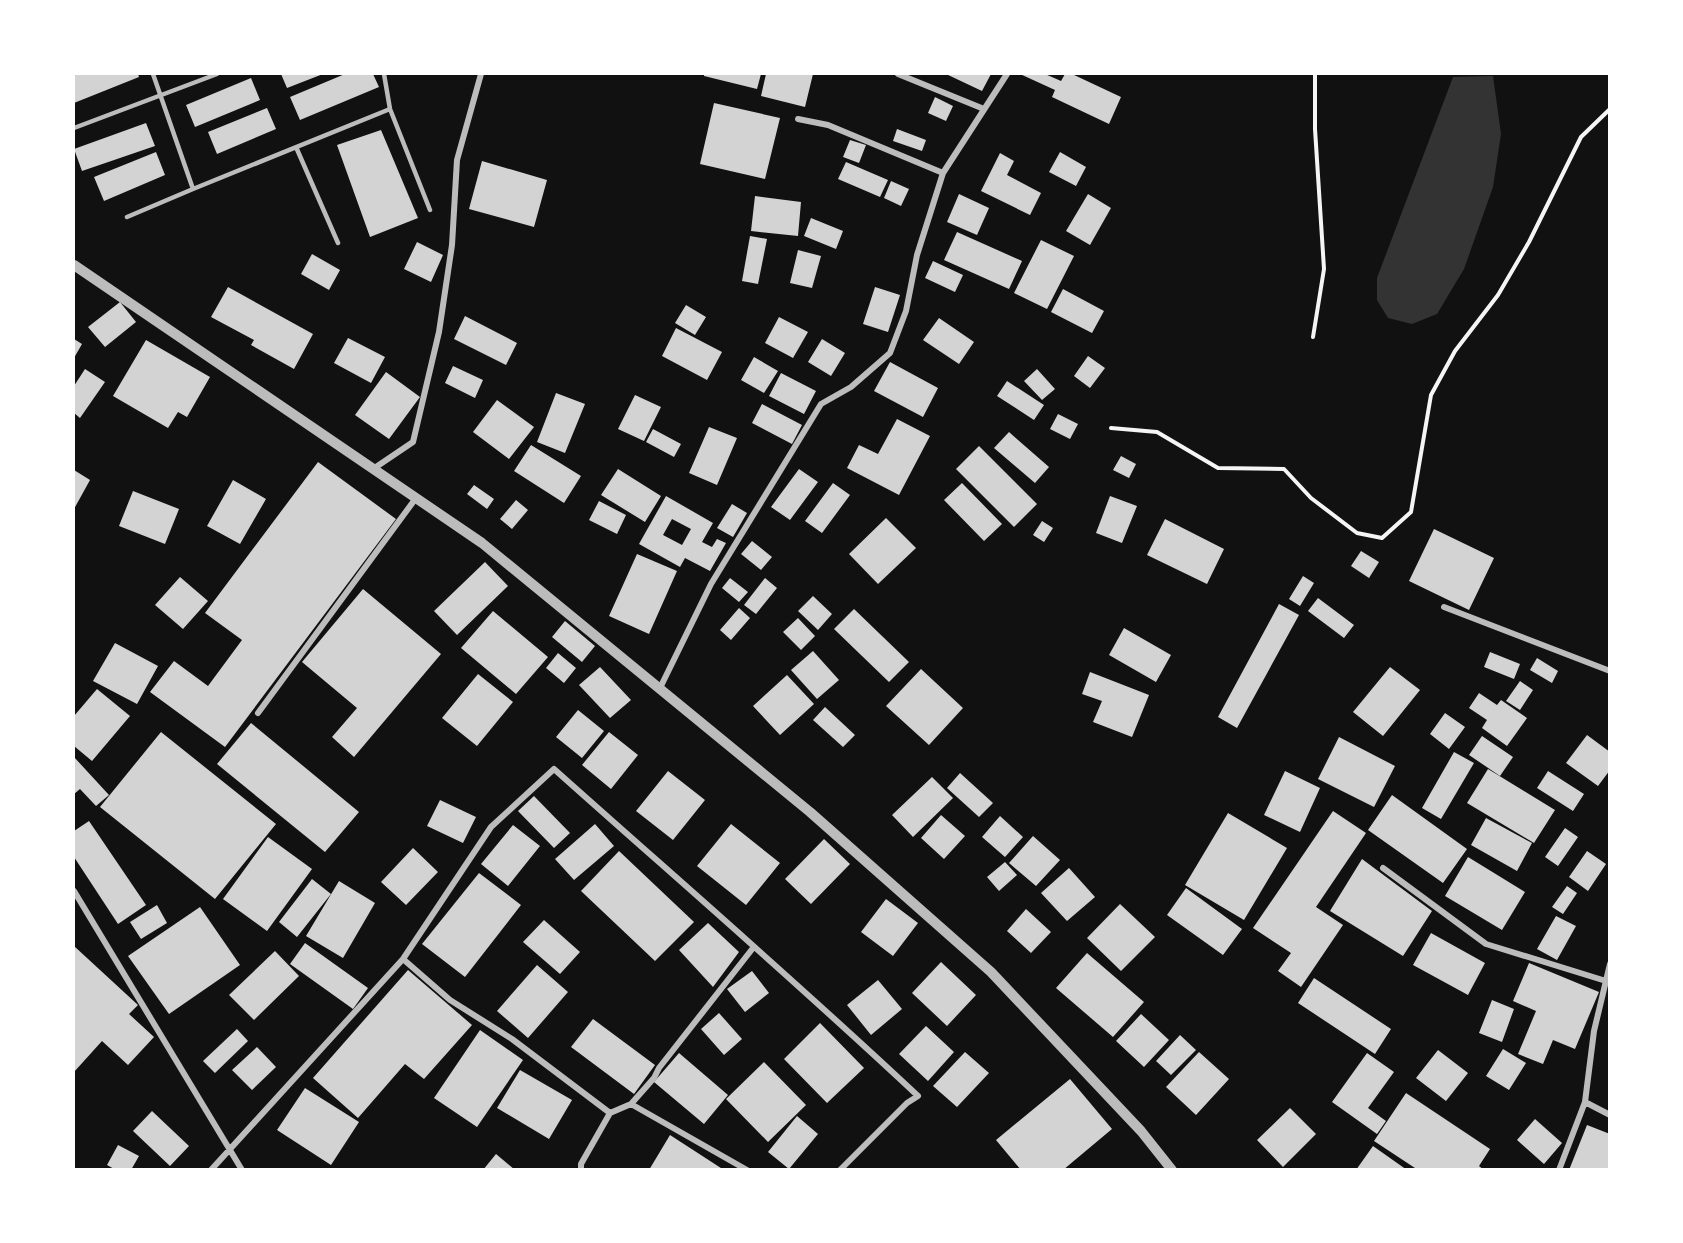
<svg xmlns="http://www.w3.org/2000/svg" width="1683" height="1243" viewBox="0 0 1683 1243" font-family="'Archivo Narrow',sans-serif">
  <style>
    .water { fill: #333 }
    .building { fill: #d3d3d3; fill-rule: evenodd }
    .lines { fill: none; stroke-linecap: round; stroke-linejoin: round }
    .path { stroke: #f5f5f5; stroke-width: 4 }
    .service { stroke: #bcbcbc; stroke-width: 4.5 }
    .minor { stroke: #bcbcbc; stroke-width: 6 }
    .tertiary { stroke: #bcbcbc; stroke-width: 10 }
  </style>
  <rect width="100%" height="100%" fill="#111"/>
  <!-- water -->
  <path class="water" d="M1493,76L1501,134L1493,187L1464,269L1437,314L1412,324L1388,318L1377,300V278L1453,77Z"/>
  <!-- building -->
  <path class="building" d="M77,74H138L139,77L74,103V75Z
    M281,74H323L287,88Z
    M345,74H373L379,87L300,120L290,97Z
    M704,74H761L757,89L704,76Z
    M766,74H813L805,107L761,96Z
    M946,74H991L982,91Z
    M1020,74H1045L1061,81L1065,74H1072L1121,97L1109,124L1052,97L1055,90Z
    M251,78L260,100L195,127L186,105Z
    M935,97L953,106L946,121L928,113Z
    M714,103L780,118L765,179L700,164Z
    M267,108L276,129L217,154L208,132Z
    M146,123L155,146L82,171L74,149Z
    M897,129L926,140L922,151L893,141Z
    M381,130L418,218L370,237L337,145Z
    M850,140L866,145L859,163L843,157Z
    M156,152L165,175L104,201L94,177Z
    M1060,152L1086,167L1076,186L1049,172Z
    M1000,153L1014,161L1007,175L1041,193L1030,215L981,191Z
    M482,161L547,180L534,227L469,209Z
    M846,162L888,180L880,197L838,179Z
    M891,181L909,189L901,206L884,198Z
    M959,194L989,208L977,235L947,222Z
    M1088,194L1111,208L1090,245L1066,231Z
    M755,196L801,202L798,236L751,231Z
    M811,218L843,231L836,249L804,236Z
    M957,232L1022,261L1009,289L944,260Z
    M750,236L767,239L758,284L742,281Z
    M1041,240L1074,256L1047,309L1014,293Z
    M417,242L443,255L431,282L404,269Z
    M798,250L821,256L812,288L790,283Z
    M312,254L340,270L329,290L301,274Z
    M933,261L963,275L955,292L925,278Z
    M228,287L313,334L294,369L251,345L254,340L211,317Z
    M875,287L900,295L888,332L863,324Z
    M1063,289L1104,311L1092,333L1051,312Z
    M120,302L136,322L105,347L88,327Z
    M686,305L706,317L695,335L675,323Z
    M465,316L517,343L506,365L454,339Z
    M779,317L808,332L793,358L765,343Z
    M939,318L974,342L959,364L923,340Z
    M676,328L722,352L707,380L662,356Z
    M348,338L385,357L371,383L334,363Z
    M74,339L82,344L74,358Z
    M822,339L845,353L831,376L808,362Z
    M146,340L210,377L187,417L178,412L168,428L113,396Z
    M1088,356L1105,368L1090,388L1074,376Z
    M754,357L778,371L764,393L741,380Z
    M890,362L938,388L923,417L874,391Z
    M453,366L483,380L475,398L445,383Z
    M85,369L105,382L80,418L74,413V386Z
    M1037,369L1055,389L1042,400L1024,381Z
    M386,372L420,397L389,439L355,415Z
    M781,373L816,391L804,414L769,396Z
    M1007,381L1044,405L1034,420L997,396Z
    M556,393L585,404L565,453L537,442Z
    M635,395L661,407L644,441L618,429Z
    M497,400L534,427L509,459L473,432Z
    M762,404L802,425L792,444L752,423Z
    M1058,414L1078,424L1070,439L1050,429Z
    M897,419L930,436L899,495L847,468L859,445L878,454Z
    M709,427L737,438L717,485L689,473Z
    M653,429L681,444L674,457L646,442Z
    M1009,432L1049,467L1035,483L994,448Z
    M531,445L581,476L564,503L514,471Z
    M979,446L1037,504L1014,527L956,469Z
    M1121,456L1136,464L1129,478L1113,470Z
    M318,462L396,519L225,747L150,692L174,661L208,686L242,640L205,613Z
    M618,469L661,496L645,522L601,495Z
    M799,469L818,482L790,520L771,507Z
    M74,470L90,480L74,509Z
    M233,480L266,499L240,544L207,526Z
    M833,483L850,495L822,533L805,521Z
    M962,483L1002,524L984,541L944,500Z
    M474,485L494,499L487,509L467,494Z
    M133,491L179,509L165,544L119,526Z
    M666,496L713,523L702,542L712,547L717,539L726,543L710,571L685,558L680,567L639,544ZM672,519L691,529L682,545L663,535Z
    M1110,496L1137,506L1122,543L1096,533Z
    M516,500L528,510L512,529L500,519Z
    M599,501L626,515L617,534L589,520Z
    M732,504L747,513L733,537L717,528Z
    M886,518L916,548L878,584L849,554Z
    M1165,519L1224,549L1207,584L1147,555Z
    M1042,521L1053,528L1044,542L1033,535Z
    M1434,529L1494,558L1469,610L1409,581Z
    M752,541L772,557L761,570L741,554Z
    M1361,551L1379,562L1369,578L1351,566Z
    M637,554L677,571L649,634L609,616Z
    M485,562L508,586L457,635L434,611Z
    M1303,576L1314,583L1300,606L1289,599Z
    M180,577L208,601L183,629L155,605Z
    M730,578L748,592L739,602L722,588Z
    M765,578L777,588L756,614L744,605Z
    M363,589L441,654L354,757L332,737L357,708L302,662Z
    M813,596L832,614L818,630L798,611Z
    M1318,598L1354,625L1344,638L1308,611Z
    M1279,604L1299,615L1237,728L1218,717Z
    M739,608L750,618L731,640L720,630Z
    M854,609L909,662L889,682L834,629Z
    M493,611L548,657L516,694L461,648Z
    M798,618L815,636L801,650L783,632Z
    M565,621L595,646L582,662L552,637Z
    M1124,628L1171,655L1156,682L1109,655Z
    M115,643L158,666L137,704L93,681Z
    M813,651L839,680L817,699L791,670Z
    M1490,652L1520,664L1514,679L1484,667Z
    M558,653L576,668L564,683L546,668Z
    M1537,658L1558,671L1552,683L1530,670Z
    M600,667L631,700L610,718L579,685Z
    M1390,667L1420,690L1383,736L1353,712Z
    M921,669L963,708L929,745L886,706Z
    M1090,672L1149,695L1132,737L1093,722L1102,701L1082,694Z
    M478,674L513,702L477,746L442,718Z
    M787,675L814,704L780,735L753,706Z
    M1520,681L1533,690L1520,710L1506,701Z
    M97,689L130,716L92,761L74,746V716Z
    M1479,693L1497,705L1501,700L1527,718L1507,746L1482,728L1487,720L1469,708Z
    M825,707L855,735L843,747L813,720Z
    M578,710L604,731L582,758L556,737Z
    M1445,713L1465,727L1449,749L1430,734Z
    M251,723L359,812L325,852L217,764Z
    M161,732L276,824L215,899L100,807Z
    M609,732L638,755L611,789L582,765Z
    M1587,735L1610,752V770L1598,786L1566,763Z
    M1482,736L1513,757L1500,776L1469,755Z
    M1339,737L1395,766L1374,807L1318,779Z
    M1454,752L1474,763L1441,819L1422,808Z
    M74,757L109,795L96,806L80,789L74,794Z
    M1488,769L1555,810L1534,843L1467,803Z
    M668,771L705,800L673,840L636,811Z
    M1285,771L1320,788L1300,832L1264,815Z
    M1548,771L1584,794L1573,811L1537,788Z
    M960,773L993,803L979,817L947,788Z
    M932,777L953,798L913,837L892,815Z
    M1392,795L1467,849L1443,883L1368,830Z
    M534,796L570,833L554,848L518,811Z
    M440,800L476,817L463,843L427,826Z
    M1333,811L1366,833L1316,907L1343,925L1301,987L1278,971L1291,953L1253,928Z
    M1228,813L1287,848L1244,920L1185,885Z
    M941,815L965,836L944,859L921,838Z
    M1000,816L1023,837L1005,857L982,837Z
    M1486,818L1532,843L1517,871L1471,845Z
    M89,821L146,905L118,924L74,857V831Z
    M595,824L614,846L574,880L555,859Z
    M731,824L780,863L746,905L697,866Z
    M513,825L540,846L508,886L481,864Z
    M1565,828L1578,837L1558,866L1545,857Z
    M1033,836L1060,860L1036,886L1009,863Z
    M268,837L312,869L267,931L223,899Z
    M824,839L850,864L811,904L785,879Z
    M413,848L438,872L406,905L381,882Z
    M619,851L694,922L655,961L581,891Z
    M1587,851L1606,864L1588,891L1569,877Z
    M1468,857L1525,892L1502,930L1445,896Z
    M1362,859L1432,911L1403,956L1330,911Z
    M1005,862L1017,875L999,891L987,877Z
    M1069,868L1095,897L1067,921L1041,893Z
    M479,873L521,905L465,977L422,944Z
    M312,879L331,894L297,937L279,922Z
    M339,881L375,903L343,958L306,936Z
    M1567,886L1577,893L1563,914L1552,907Z
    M1186,888L1242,929L1223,955L1167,915Z
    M886,899L918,923L893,956L861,932Z
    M1120,904L1155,937L1121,971L1087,938Z
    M157,905L167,923L141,939L130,922Z
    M200,907L240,965L169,1014L128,956Z
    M1026,909L1051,932L1031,953L1007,931Z
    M1556,916L1576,926L1557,960L1537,949Z
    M544,920L580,952L560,974L523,942Z
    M708,923L739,952L713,987L679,950Z
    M1431,933L1485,963L1468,995L1413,965Z
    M305,943L368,988L353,1009L290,964Z
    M74,946L138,1005L129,1014L154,1037L128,1065L102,1041L74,1072Z
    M275,951L299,976L254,1020L229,995Z
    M1087,953L1144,1002L1113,1037L1056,988Z
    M941,962L976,995L947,1026L912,993Z
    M1529,963L1599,992L1575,1049L1553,1040L1543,1064L1518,1054L1536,1011L1513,1001Z
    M537,965L568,992L528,1038L497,1011Z
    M408,970L472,1025L424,1079L405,1064L358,1118L313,1078Z
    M752,971L769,993L745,1012L727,989Z
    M1314,978L1391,1029L1375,1054L1298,1003Z
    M878,980L902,1009L871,1035L847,1005Z
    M1492,1000L1514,1009L1502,1042L1479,1033Z
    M719,1013L742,1039L724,1055L701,1029Z
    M1141,1014L1169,1040L1144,1067L1116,1041Z
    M593,1019L655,1065L634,1094L571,1047Z
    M820,1023L864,1068L827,1103L784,1059Z
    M926,1026L954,1052L928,1081L899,1054Z
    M237,1029L248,1041L215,1073L203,1061Z
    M480,1030L523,1060L477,1127L434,1098Z
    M1180,1035L1196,1050L1171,1075L1156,1061Z
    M257,1047L276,1067L252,1090L232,1070Z
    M1503,1049L1526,1063L1509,1090L1486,1076Z
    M1438,1050L1468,1073L1446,1101L1416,1078Z
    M965,1052L989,1073L957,1107L933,1086Z
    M1199,1052L1229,1079L1196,1115L1166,1087Z
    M679,1053L728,1095L704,1124L654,1082Z
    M1367,1053L1394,1072L1368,1108L1386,1121L1377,1134L1332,1102Z
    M764,1062L806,1105L768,1142L726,1099Z
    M520,1070L572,1100L549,1139L497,1108Z
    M1070,1079L1112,1129L1063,1170H1021L996,1140Z
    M305,1088L359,1122L331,1165L277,1130Z
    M1406,1093L1490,1149L1479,1166L1484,1170H1418L1374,1141Z
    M1290,1108L1316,1134L1283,1167L1257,1140Z
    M152,1111L189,1146L170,1166L133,1131Z
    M797,1116L818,1134L789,1169L768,1152Z
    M1535,1119L1562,1143L1544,1164L1517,1140Z
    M1587,1125L1610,1134V1170H1569Z
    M670,1135L724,1170H649Z
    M118,1145L139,1156L131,1170H116L107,1165Z
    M1373,1146L1407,1170H1356Z
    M496,1154L515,1170H483Z"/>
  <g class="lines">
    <!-- path -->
    <path class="path" d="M1313,337L1324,269L1315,129V74
      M1111,428L1157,432L1218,468L1284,469L1311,498L1357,533L1382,538L1411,512L1431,395L1455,351L1498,295L1529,242L1581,137L1610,109"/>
    <!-- service -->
    <path class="service" d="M384,74L390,109L430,210
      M74,128L217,74
      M296,147L338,243
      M193,189L390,109
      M127,217L193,189L153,74"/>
    <!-- minor -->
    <path class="minor" d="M898,74L984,109
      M798,119L828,125L943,173
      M373,469L413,442L439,332L452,245L457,160L481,74
      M1444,607L1610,671
      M660,688L711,584L821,404L851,387L890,353L906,311L917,255L943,173L1007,74
      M258,713L416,498
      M1383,868L1486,944L1606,981
      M74,891L242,1170
      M403,959L450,1000L512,1039L610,1113
      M1585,1102L1610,1115
      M631,1104L747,1170
      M211,1170L403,959L491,827L554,769C676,878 799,984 918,1096L907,1103L840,1170
      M581,1170V1164L610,1113L631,1104L654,1078L659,1068L753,948
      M1559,1170L1585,1102L1594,1031L1610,964"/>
    <!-- tertiary -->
    <path class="tertiary" d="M74,265L482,543L810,812L991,972L1141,1131L1172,1170"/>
  </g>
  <!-- border -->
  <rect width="1683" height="1243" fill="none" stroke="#ffffff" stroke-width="150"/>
</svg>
